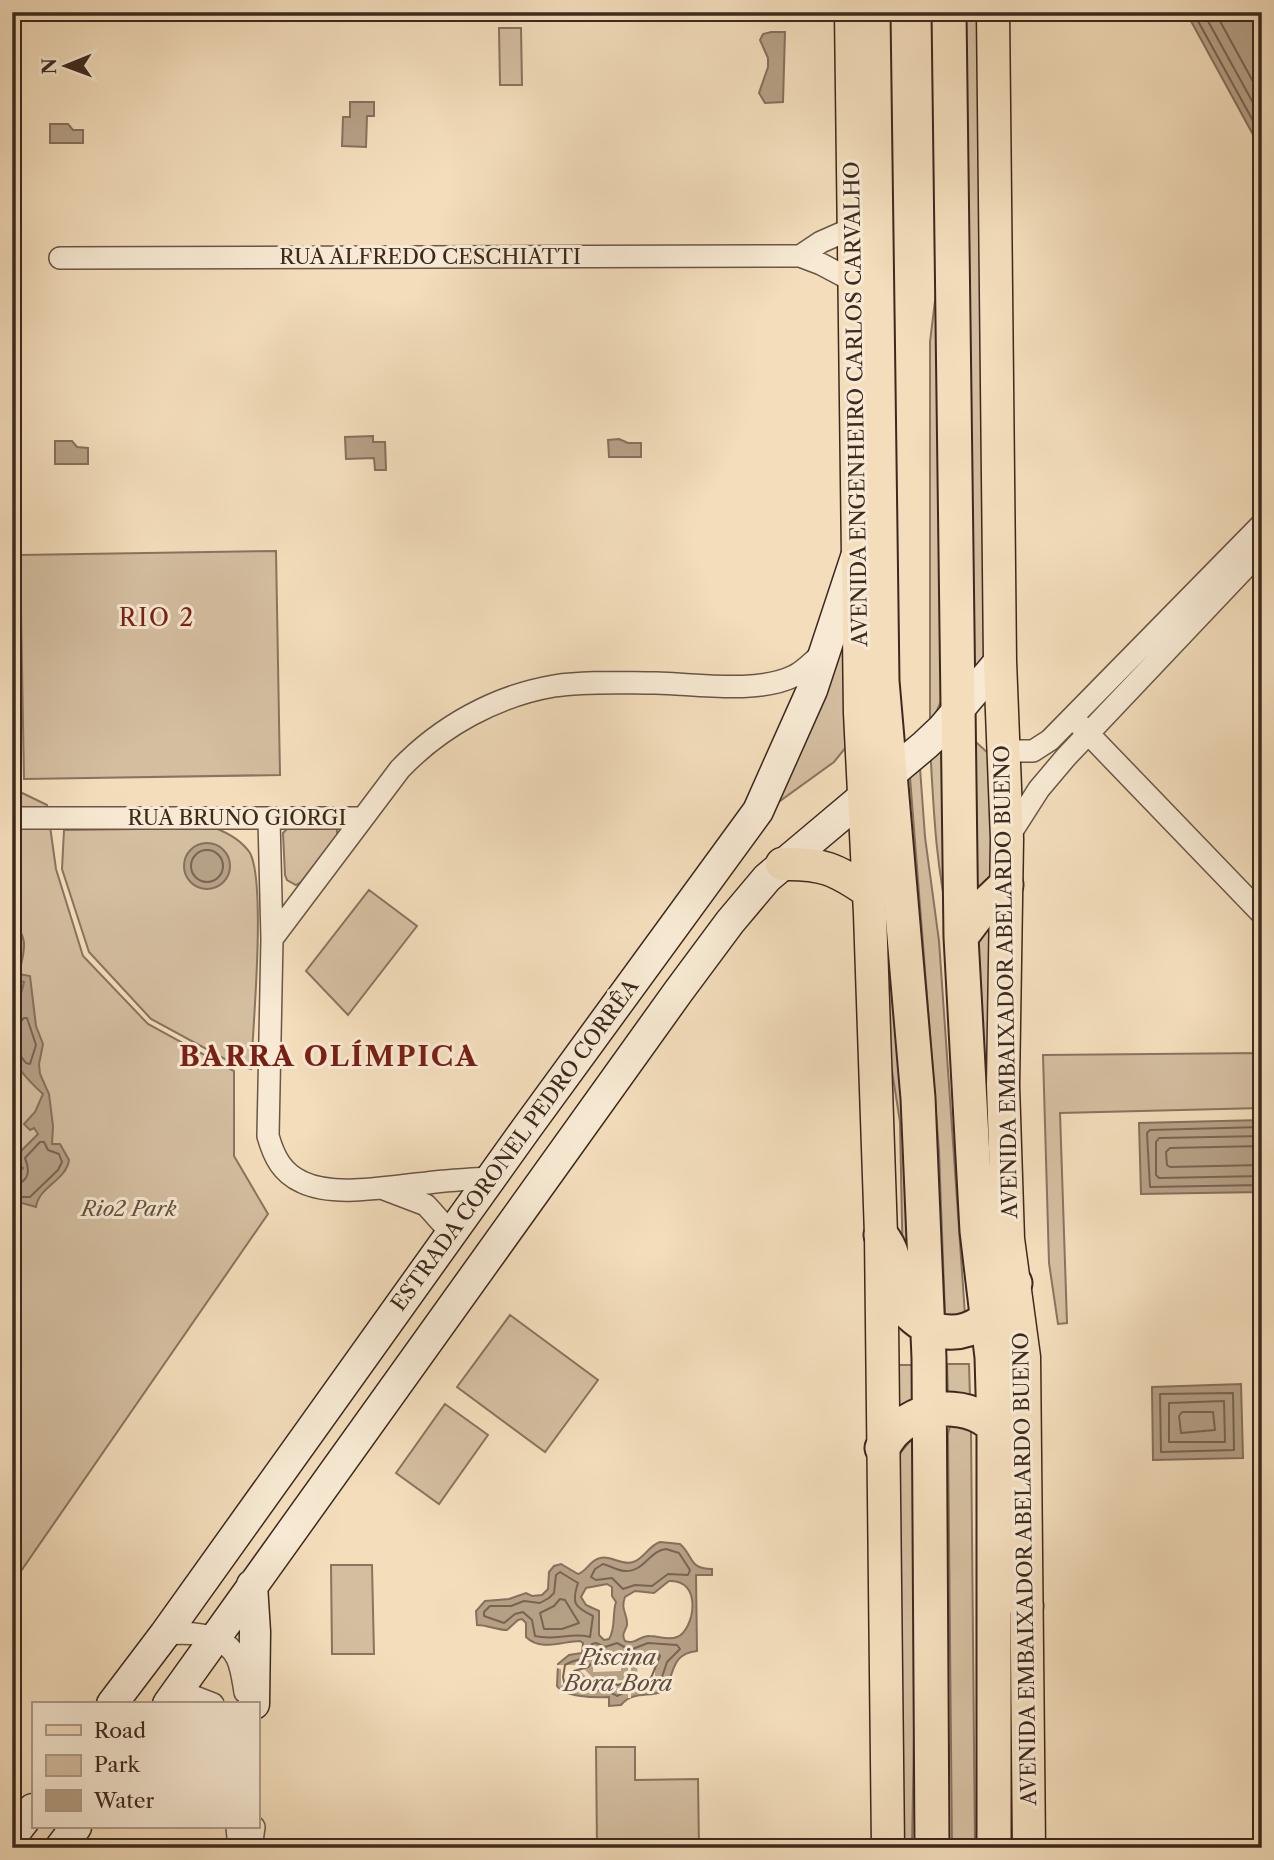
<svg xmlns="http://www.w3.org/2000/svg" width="1274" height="1860" viewBox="0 0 1274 1860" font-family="'Libre Caslon Text',serif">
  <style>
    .green { fill: #d4bea0; stroke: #88745f; stroke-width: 2 }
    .water { fill: #b5a086; stroke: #85705c; stroke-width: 2; fill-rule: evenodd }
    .pier { fill: #f3ddbb }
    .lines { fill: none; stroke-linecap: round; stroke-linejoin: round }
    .shore { stroke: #796452; stroke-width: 2 }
    .minor-casing { stroke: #6a5645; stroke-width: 24 }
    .secondary-casing { stroke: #3d291e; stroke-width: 33 }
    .primary-casing { stroke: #3d291e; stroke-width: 35 }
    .trunk-casing { stroke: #3d291e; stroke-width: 37 }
    .minor { stroke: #f7e9d3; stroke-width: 21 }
    .secondary { stroke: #f7e9d3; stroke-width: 30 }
    .primary { stroke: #f3ddbb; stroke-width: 32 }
    .trunk { stroke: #f3ddbb; stroke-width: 33 }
    .labels { text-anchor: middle; stroke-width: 6; stroke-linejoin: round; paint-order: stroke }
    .street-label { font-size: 21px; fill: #3d291e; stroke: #f7e9d3 }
    .park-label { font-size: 21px; font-style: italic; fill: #634e3e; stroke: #f7e9d3 }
    .water-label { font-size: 23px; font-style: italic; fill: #614d3d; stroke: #f7e9d3 }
    .quarter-label { font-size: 24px; letter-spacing: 2px; fill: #7a1f14; stroke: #f7e9d3 }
    .district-label { font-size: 28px; font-weight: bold; letter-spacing: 2px; fill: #7a1f14; stroke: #f7e9d3 }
  </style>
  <rect width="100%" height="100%" fill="#f3ddbb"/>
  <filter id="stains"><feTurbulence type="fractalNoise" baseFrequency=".00286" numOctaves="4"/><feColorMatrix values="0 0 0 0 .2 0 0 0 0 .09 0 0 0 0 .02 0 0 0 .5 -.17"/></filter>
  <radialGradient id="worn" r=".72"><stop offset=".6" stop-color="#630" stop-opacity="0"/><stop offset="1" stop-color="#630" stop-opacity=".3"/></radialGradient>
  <!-- green -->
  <path class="green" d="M12,12H16L13,163L17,319L15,522L12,532Z
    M956,12H983L988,644L980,667L973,674Z
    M499,28H521L522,85H500Z
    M938,276L943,697L930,726V342Z
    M276,551L280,775L24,779L20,555Z
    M844,614L847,746L834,762L762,814Z
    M966,733L989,754L993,878L971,904Z
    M945,743L950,926C937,873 934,818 931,763V757Z
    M920,768L925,837L939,941L965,1315L962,1320L945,1315L939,1151L910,777L912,771Z
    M12,788L47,805L56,869L83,956L148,1024L234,1071V1156L268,1214L12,1584Z
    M875,809L906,1112L910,1288L903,1274L900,1122L887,1039Z
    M291,825H333L337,829V835L301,882L296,885L287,880L285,875L283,833Z
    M215,828C228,833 242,841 250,853C266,883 253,1028 251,1069L234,1064L151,1019L89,952L62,869L64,830Z
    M369,890L417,926L348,1015L306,971Z
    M990,919L998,1277L974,960L978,937Z
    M1262,1053V1108L1060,1113L1067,1323L1058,1324L1049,1263L1043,1055Z
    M510,1315L598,1380L545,1452L457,1387Z
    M947,1364H969L970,1398L948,1396Z
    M892,1365H913L914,1402L898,1415Z
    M445,1404L488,1435L439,1504L396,1473Z
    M953,1424L970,1428L971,1432L975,1848H952L948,1434L950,1426Z
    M914,1436L921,1586L914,1735L912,1848H898L897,1465L901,1452Z
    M331,1565H372L374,1654H332Z
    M596,1747H635V1780L698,1779L699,1848H597Z"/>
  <!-- water -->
  <path class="water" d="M1186,12H1262V151Z
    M771,32H785L783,102L765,103L759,93L768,67V58L760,40L763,34Z
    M350,102H374V116H367L366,147L342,146L343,117H350Z
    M50,124H68L73,130H83V143H50Z
    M373,436V442H385L386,470H375L374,458L346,459L345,437Z
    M619,439L628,443H641V457H609L608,440Z
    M55,441H72L77,447L88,448V464H55Z
    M184 866a23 23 0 1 1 46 0a23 23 0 1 1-46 0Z
    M12,921C31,939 23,953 19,974L30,976L36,1026L43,1044L39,1064L40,1074L49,1094L53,1126L52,1144H60L69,1160C66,1181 39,1186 36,1207L22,1203L12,1207V1181L23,1168L13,1159L38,1134L34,1128L30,1130L24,1124L35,1112L43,1094C33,1085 16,1068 12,1054C7,1032 19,1004 24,982L15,980V973L12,972L19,952L12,950Z
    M1262,1120V1192L1141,1194L1139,1123Z
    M1241,1384L1243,1458L1153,1460L1152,1387Z
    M660,1542L680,1544C694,1556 688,1569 712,1569V1575H696L697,1651C668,1654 676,1678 662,1692C647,1697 633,1691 621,1705L609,1706V1697C595,1698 564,1697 557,1686L558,1664L569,1655L582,1653L583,1643L580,1641C563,1641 541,1652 526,1637V1623L522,1619L518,1620L507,1630C496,1630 488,1625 477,1625L476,1611L485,1601L509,1599L526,1593L532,1596L542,1595L548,1589L549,1572L554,1566L561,1564L578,1574C587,1571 590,1560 600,1558C612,1555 621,1566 633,1562C644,1559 648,1546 660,1542ZM669,1581C704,1579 694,1631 677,1637C668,1641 659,1636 650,1636C640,1635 636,1645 625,1641C621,1633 625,1633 627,1625C628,1614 620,1610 625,1597L635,1591L654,1593ZM607,1584L612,1587V1596L616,1602C612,1614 616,1629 609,1639L604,1640L599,1635V1611L586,1605L581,1597L586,1588Z"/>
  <!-- pier -->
  <path class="pier" d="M631,1653V1663H653L655,1666V1682L638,1683L637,1666H631V1698H628V1684H594L578,1669V1684L561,1685V1669L556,1668L557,1665H580L596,1681L628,1680V1656H621V1671L593,1672V1656L594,1654Z"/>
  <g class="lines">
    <!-- shore -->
    <path class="shore" d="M1193,12L1262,137
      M1203,12L1262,119
      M1215,12L1262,98
      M191 866a16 16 0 1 1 32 0a16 16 0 1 1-32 0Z
      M12,1024H18L24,1018H27L36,1045L30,1064L26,1063L19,1054L12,1053
      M1262,1127L1150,1130L1147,1133L1150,1187L1262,1185
      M1262,1136L1159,1138L1156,1142V1175L1159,1178L1262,1176
      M1262,1146L1170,1148L1166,1152L1167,1165L1170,1167L1262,1165
      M12,1185C30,1183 30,1170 25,1158L40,1142H44L48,1150L59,1154L62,1162L58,1170L30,1197H21L12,1200
      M1233,1393L1234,1450L1161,1452L1160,1394Z
      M1224,1401L1225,1442H1169V1403Z
      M1182,1412H1213L1215,1430L1181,1433L1179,1416Z
      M666,1549L679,1553L690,1570L688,1575L668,1574L652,1586L635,1585L623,1589L612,1578L596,1580L591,1577L595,1569L603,1564C611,1566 618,1571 626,1571C645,1571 649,1551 666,1549Z
      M560,1572L578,1583C571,1604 575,1607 593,1616L590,1637C572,1632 555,1641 535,1636L532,1620L523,1612L515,1614L504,1623L484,1616V1612L490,1606H511L524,1601L540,1603L549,1598L554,1593L556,1575Z
      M560,1599L565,1600L579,1623L562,1629H544L540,1613L554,1606Z
      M596,1643L605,1647L617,1643L630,1650L648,1643L677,1645L680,1649L667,1662L659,1686L633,1688L617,1696C608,1689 579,1688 565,1686L563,1677L565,1665C577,1657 589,1663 592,1644Z
      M651,1652L658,1653L660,1656L651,1678L631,1680L618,1685L609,1682H593L572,1675L574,1671L588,1667L600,1655L615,1654L633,1659Z"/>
    <defs>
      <path id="minor" d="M800,256L821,242L853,228
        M60,258L800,256L821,264L853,281
        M1079,724L1262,914
        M1004,751H1033L1050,740L1262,524
        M12,818H361
        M269,819L272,939L268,1136C274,1157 282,1173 302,1182C335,1198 391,1186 427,1183C449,1180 470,1179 492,1178
        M1007,839L1039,789L1066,757L1262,550
        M272,939L400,769C441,726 496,696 554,686C587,681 623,683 656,683C697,684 757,694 794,676C805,671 814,660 823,653
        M384,1189L426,1205L452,1234
        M165,1634C189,1632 225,1633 237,1658C242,1669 243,1681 245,1692
        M175,1694L195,1697L213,1704
        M237,1827L239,1848
        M251,1848L254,1827"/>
      <path id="secondary" d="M252,1585L255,1632L254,1704
        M112,1704L165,1634L526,1129L758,811L812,690L856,557
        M168,1704L678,992L730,922L767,878L925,745L942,729L1000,661
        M12,1836L33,1809
        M60,1848L76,1827"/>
      <path id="primary" d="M851,12L860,713L870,914L881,1235L888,1848
        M993,12L1000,661L1007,839L1003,1085L1008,1239L1024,1357L1029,1848
        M782,864C822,863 836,869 869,892"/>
      <path id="trunk" d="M873,12L882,681L918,1098L929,1358L932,1848
        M949,12L961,937L977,1231L992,1357L994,1426V1848
        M961,937L985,905L1006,885
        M881,1235C903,1263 887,1277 901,1301C907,1314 920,1324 933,1329C972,1342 996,1313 1015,1283
        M882,1448C886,1443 890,1435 895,1431C927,1400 980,1401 1005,1440
        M1013,1545L1014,1580L1026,1606"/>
    </defs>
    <!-- minor casing -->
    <use href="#minor" class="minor-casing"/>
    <!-- secondary casing -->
    <use href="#secondary" class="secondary-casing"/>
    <!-- primary casing -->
    <use href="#primary" class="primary-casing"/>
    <!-- trunk casing -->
    <use href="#trunk" class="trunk-casing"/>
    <!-- minor -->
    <use href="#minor" class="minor"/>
    <!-- secondary -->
    <use href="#secondary" class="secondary"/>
    <!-- primary -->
    <use href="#primary" class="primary"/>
    <!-- trunk -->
    <use href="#trunk" class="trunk"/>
  </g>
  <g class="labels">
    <!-- street labels -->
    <g class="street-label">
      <text x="430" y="264">RUA ALFREDO CESCHIATTI</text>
      <text transform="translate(856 404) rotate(-91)" y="7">AVENIDA ENGENHEIRO CARLOS CARVALHO</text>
      <text x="237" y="825">RUA BRUNO GIORGI</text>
      <text transform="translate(1006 982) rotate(-91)" y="7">AVENIDA EMBAIXADOR ABELARDO BUENO</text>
      <text transform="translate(515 1145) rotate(-54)" y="7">ESTRADA CORONEL PEDRO CORRÊA</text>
      <text transform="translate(1025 1569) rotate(-91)" y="7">AVENIDA EMBAIXADOR ABELARDO BUENO</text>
    </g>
    <!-- park labels -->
    <g class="park-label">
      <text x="129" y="1216">Rio2 Park</text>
    </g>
    <!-- water labels -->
    <g class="water-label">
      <text x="618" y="1665">Piscina<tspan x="618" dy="26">Bora Bora</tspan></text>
    </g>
    <!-- quarter labels -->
    <g class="quarter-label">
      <text x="157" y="626">RIO 2</text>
    </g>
    <!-- district labels -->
    <g class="district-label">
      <text x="329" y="1066">BARRA OLÍMPICA</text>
    </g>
  </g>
  <!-- margin -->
  <rect width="1274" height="1860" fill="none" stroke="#f3ddbb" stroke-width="42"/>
  <rect x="14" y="14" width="1246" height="1832" fill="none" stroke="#3d291e" stroke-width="3.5"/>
  <rect x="21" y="21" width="1232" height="1818" fill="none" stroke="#3d291e" stroke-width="2"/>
  <!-- legend -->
  <rect x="32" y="1702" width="228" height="126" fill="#f7e9d3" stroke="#ad9c8b" stroke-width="2"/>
  <rect x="46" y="1725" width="35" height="10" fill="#f3ddbb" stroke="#ad9c8b" stroke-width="2"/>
  <text x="94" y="1738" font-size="21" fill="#3d291e">Road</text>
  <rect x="46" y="1755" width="35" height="21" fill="#d4bea0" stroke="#ad9c8b" stroke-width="2"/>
  <text x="94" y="1772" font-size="21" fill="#3d291e">Park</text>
  <rect x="46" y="1790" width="35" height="21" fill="#b5a086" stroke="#ad9c8b" stroke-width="2"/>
  <text x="94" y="1808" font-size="21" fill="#3d291e">Water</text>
  <!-- north arrow -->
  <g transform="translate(66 66) rotate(269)" stroke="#f7e9d3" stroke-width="5" paint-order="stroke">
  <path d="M0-5L12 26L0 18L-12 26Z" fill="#3d291e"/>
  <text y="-10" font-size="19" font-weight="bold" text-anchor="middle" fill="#3d291e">N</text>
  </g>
  <rect width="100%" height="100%" filter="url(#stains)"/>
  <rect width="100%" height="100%" fill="url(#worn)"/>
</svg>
